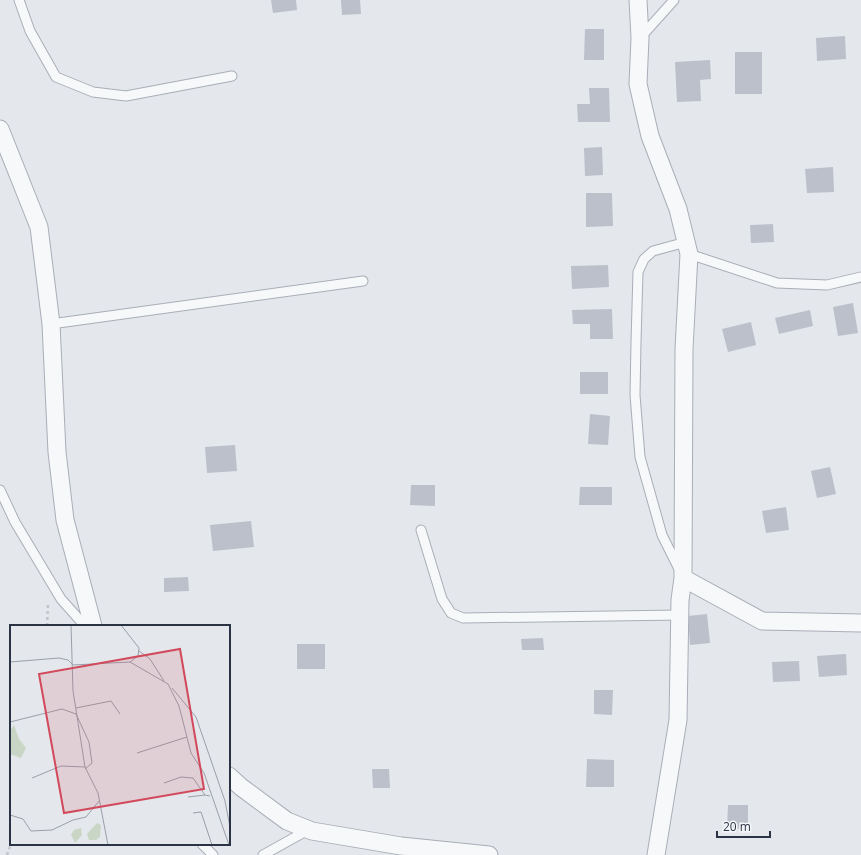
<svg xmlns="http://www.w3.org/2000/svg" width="861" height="855" viewBox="0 0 861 855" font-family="'Open Sans',sans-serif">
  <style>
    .building { fill: #bbc0ca }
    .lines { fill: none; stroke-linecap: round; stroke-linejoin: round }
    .service-casing { stroke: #a9aeb7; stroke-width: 11 }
    .minor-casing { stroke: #a9aeb7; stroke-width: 19 }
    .path { stroke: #c2c5cb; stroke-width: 2.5; stroke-dasharray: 3 3; stroke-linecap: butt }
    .service { stroke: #f7f8fa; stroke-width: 9 }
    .minor { stroke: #f7f8fa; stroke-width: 17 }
    .inset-road { fill: none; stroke: #9a9fa9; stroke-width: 1 }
    .view { fill: #d1495b; fill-opacity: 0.15; stroke: #d1495b; stroke-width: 2 }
    .inset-edge { fill: none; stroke: #2b3445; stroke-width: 2 }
  </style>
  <rect width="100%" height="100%" fill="#e4e7ec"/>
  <!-- building -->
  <path class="building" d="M271,0H296L297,10L273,13Z
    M341,0H360L361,14L342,15Z
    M585,29H604V60H584Z
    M845,36L846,59L817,61L816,38Z
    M735,52H762V94H735Z
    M710,60L711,79L700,80L701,101L677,102L675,62Z
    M589,88H609L610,122H578L577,104H590Z
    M602,147L603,175L585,176L584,148Z
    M833,167L834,192L807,193L805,169Z
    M586,193H612L613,226L586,227Z
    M773,224L774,242L751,243L750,225Z
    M608,265L609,287L572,289L571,266Z
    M853,303L858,333L838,336L833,307Z
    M612,309L613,339H590V324H573L572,310Z
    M810,310L813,326L779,334L775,318Z
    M751,322L756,345L728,352L722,329Z
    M580,372H608V394H580Z
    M590,414L610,416L608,445L588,444Z
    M235,445L237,471L207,473L205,447Z
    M830,467L836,494L817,498L811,471Z
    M411,485H435V506L410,505Z
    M580,487H612V505H579Z
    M786,507L789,530L766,533L762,511Z
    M251,521L254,547L213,551L210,525Z
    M188,577L189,591L164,592V578Z
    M707,614L710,643L690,645L688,616Z
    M543,638L544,650H522L521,639Z
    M297,644H325V669H297Z
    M846,654L847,675L819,677L817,656Z
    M799,661L800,681L773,682L772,662Z
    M594,690H613L612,715L594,714Z
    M587,759L614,760V787H586Z
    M372,769H389L390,788H373Z
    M728,805H748V829L727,828Z"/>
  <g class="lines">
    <defs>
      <path id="service" d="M19,0L30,31L56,77L93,92L126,96L232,76
        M640,38L674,0
        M689,254L777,283L827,285L861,277
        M51,324L363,281
        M0,490L15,522L61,599L85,626
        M421,530L442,599L451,613L463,618L680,615
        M680,571L662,535L640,457L635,395L636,342L638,272L644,259L653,251L686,242
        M202,844L213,855
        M263,855L308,830"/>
      <path id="minor" d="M638,0L640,38L638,84L650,136L678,209L689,254L684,349L683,578L680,600L678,720L656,855
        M0,129L39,227L51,324L57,452L65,520L93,626
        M683,578L762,621L861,623
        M229,776L241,787L287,821L312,831L401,846L489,855"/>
    </defs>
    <!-- service casing -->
    <use href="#service" class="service-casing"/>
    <!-- minor casing -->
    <use href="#minor" class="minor-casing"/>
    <!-- path -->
    <path class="path" d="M47,626L48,604
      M7,855L11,844"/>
    <!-- service -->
    <use href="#service" class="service"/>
    <!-- minor -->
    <use href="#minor" class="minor"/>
  </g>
  <!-- overview -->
  <g transform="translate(10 625)">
    <rect width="220" height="220" fill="#e4e7ec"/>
    <path d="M4,100L9,114L16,123L11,133L0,129L1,104ZM87,198L91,200L90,212L86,215H79L77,209ZM71,203L72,210L65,218L61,210L64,205Z" fill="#c9d6c5"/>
    <path class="inset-road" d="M61,0L63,66L75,142L88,168L98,220M111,0L129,23L128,31L120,37M129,26L140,34L154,56M0,37L49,33L58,35L63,40L120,37L158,59L169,81L181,128L194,148L219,220M162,63L186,92L215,176L220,202M66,83L101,76L110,89M0,97L52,84L66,89L79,117L82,138L75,144M127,128L177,112M22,153L51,141L75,142M154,158L171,152L183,153L195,170L200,171M178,172L195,170M183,188L191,187L202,220M0,190L13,194L21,206L42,205L63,195L76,192L89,176"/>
    <path class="view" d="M170,24L194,164L54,188L29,49Z"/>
    <rect width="220" height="220" class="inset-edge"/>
  </g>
  <!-- scale -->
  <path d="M717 831v6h53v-6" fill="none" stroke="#2b3445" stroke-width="2"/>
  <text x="723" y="831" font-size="12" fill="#2b3445" stroke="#f4f6f9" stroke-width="3" paint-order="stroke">20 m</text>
</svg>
